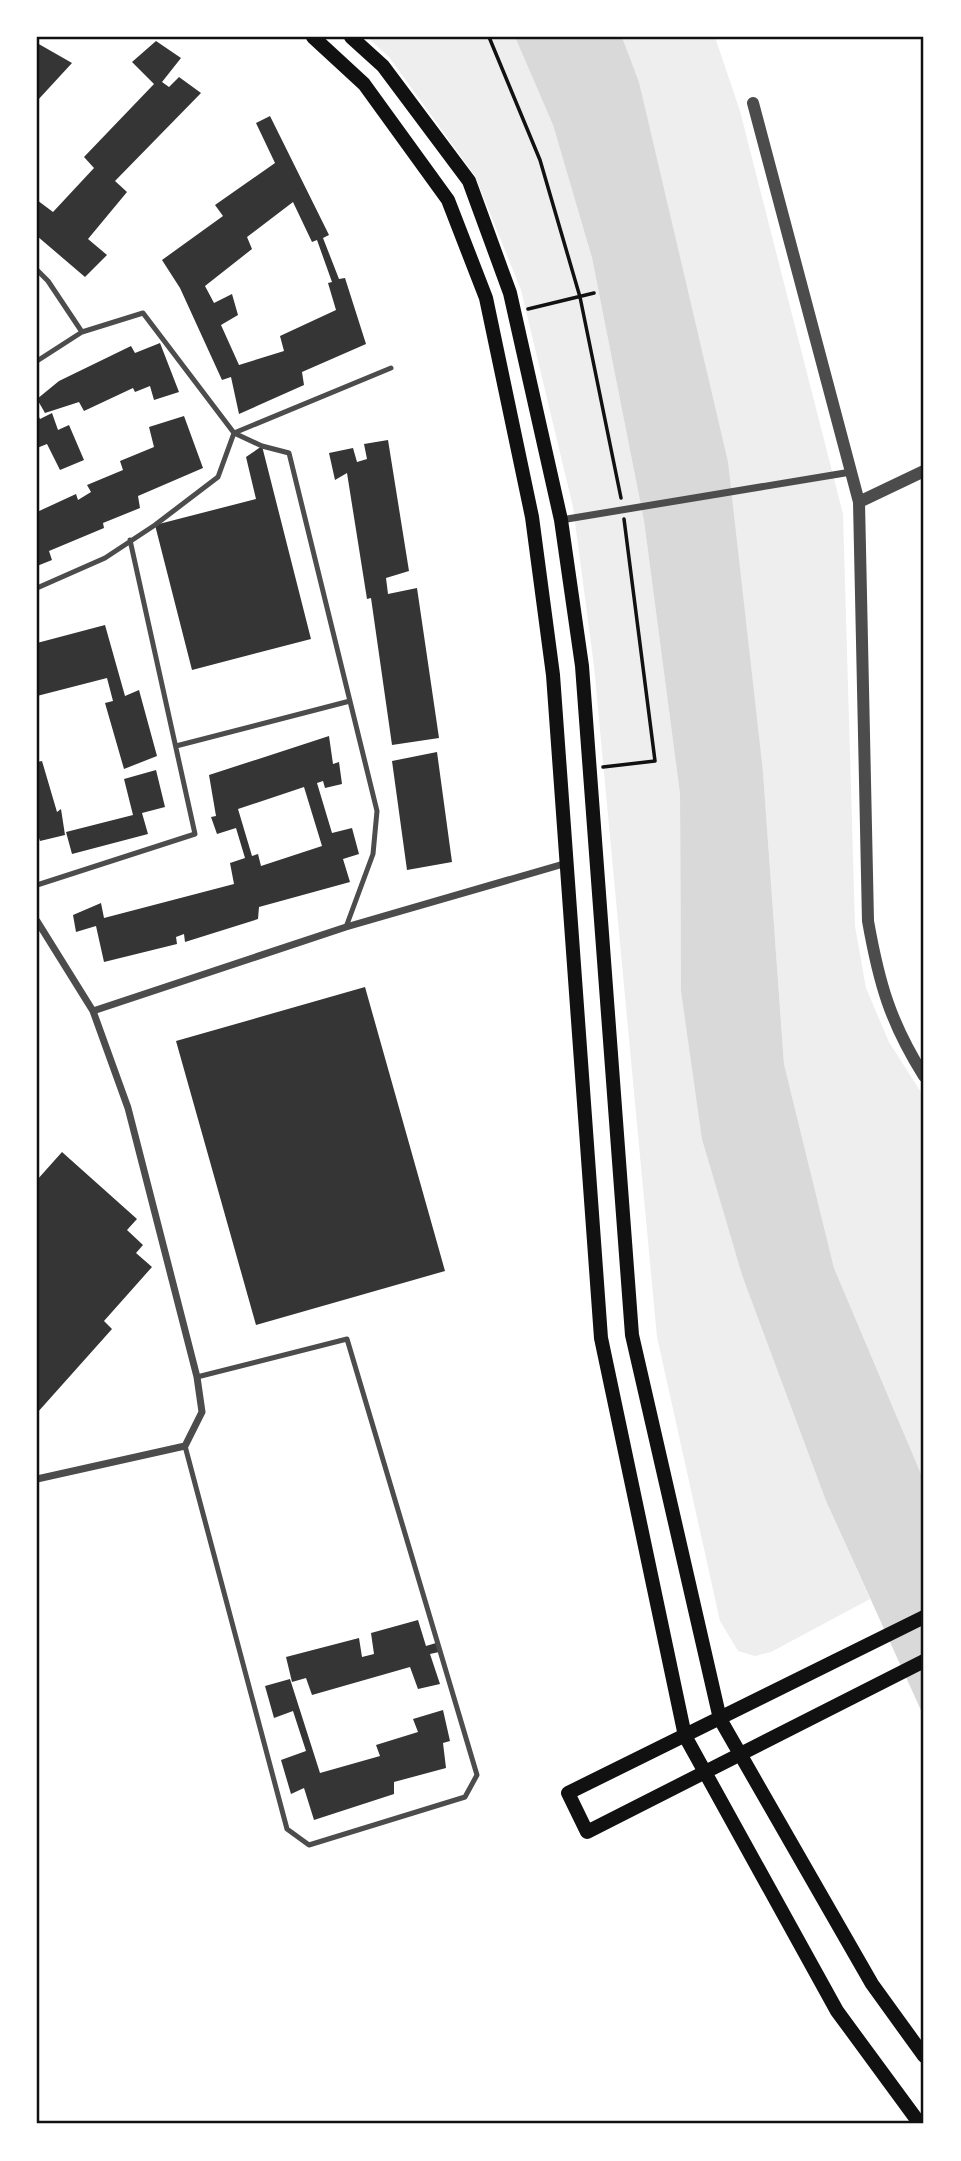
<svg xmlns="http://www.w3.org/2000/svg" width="961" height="2161" viewBox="0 0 961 2161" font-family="Montserrat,sans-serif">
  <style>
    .green { fill: #eee }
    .water { fill: #d9d9d9 }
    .building { fill: #353535; fill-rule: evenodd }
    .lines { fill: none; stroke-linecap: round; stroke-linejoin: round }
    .path { stroke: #111; stroke-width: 3.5 }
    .service { stroke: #4c4c4c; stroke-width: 5 }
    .minor { stroke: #4c4c4c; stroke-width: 7 }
    .tertiary { stroke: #4c4c4c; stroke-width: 12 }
    .secondary { stroke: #111; stroke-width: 14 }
    .neatline { fill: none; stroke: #111; stroke-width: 2.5 }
  </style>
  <rect width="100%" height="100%" fill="#fff"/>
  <!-- green -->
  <path class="green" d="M367,37H515L553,125L592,258L644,521L680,794L681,991L743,1278L826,1501L870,1599L771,1652L755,1656L738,1651L720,1621L657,1337L594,666L573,507L521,290L475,176L389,57Z
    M622,37H715L740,111L843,514L855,926L866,988L889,1042L924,1097V1481L834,1268L784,1064L763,772L671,226L639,82Z"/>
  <!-- water -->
  <path class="water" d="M515,37H622L639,82L728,462L763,772L784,1064L834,1268L924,1481V1717L826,1501L743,1278L702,1139L681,991L680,794L644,521L592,258L553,125Z"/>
  <!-- building -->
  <path class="building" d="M156,41L181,58L162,82L169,87L179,77L201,93L115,181L127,192L88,239L107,255L85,277L37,236V200L53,212L94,168L84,157L154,84L132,62Z
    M37,43L72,63L37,101Z
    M270,116L329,235L323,238L339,279L345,278L366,344L302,372L304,385L239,414L231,377L222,380L180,288L162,260L223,216L215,205L275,163L256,123ZM293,202L312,242L317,240L332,282L328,283L336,310L280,336L284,351L239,365L221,325L238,315L232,294L214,303L205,286L252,249L247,237Z
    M160,343L179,392L154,400L150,386L135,392L133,388L84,411L79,402L45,413L37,399L59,381L131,346L135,353Z
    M37,413L40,419L52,413L58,430L69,425L84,460L60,470L47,444L37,448Z
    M184,416L203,468L138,496L140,508L103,523L104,528L49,551L52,560L37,566V512L76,494L78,500L91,492L87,485L123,470L120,461L154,447L149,427Z
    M388,440L409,571L386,578L388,594L417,588L439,738L392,745L371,598L367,599L347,473L335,480L329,453L353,448L357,462L367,459L364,444Z
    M262,446L311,639L192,670L155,525L256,499L246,457Z
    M105,625L125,696L139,690L157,756L124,769L105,703L113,701L107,678L37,696V643Z
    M329,736L333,764L339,762L342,784L325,788L323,781L317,783L332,833L352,828L359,854L343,859L350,882L259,907L258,919L185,942L184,934L176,937L177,944L104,962L96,926L76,932L73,915L101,903L104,918L234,884L230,863L245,858L236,828L217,834L211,817L216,816L209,775ZM304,787L322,846L261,866L258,854L252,856L238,809Z
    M437,752L452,862L407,870L392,761Z
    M42,761L57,812L61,809L65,835L40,841L37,832V762Z
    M156,770L165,807L142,813L148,834L72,854L66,832L133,815L124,779Z
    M365,987L445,1271L256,1325L176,1041Z
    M62,1152L137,1219L127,1230L143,1245L136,1253L152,1267L104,1321L112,1329L37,1413V1180Z
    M418,1620L426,1646L436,1643L439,1652L430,1654L440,1684L418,1689L410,1667L312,1695L306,1678L292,1682L286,1657L359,1638L362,1657L374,1654L371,1633Z
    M290,1679L320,1773L380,1756L376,1745L418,1732L413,1719L443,1710L450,1741L443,1743L446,1768L394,1782V1794L314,1820L304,1788L291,1794L281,1760L306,1751L293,1711L274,1718L265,1686Z"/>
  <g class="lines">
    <!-- path -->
    <path class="path" d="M489,37L540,160L580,297L621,498
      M528,309L594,293
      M603,767L655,761L624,519"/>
    <!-- service -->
    <path class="service" d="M37,270L48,281L82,332
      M37,361L82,332L143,313L234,433L262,446L289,453L377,811L373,854L346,927
      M37,588L105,558L155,525L218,477L234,433L391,368
      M176,746L350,701
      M37,885L195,834L130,540
      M185,1446L287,1829L309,1845L465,1797L477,1775L347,1339L197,1377"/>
    <!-- minor -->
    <path class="minor" d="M561,520L851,472
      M37,921L93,1011L128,1108L197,1377L202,1412L185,1446L37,1479
      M93,1011L346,927L567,863"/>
    <!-- tertiary -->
    <path class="tertiary" d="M753,103L859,502L868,921C879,983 890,1022 924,1076
      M859,502L924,471"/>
    <!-- secondary -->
    <path class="secondary" d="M313,37L364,84L448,200L486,298L532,517L553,675L601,1338L685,1736L837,2011L920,2124
      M351,37L383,66L469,181L510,293L561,520L582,666L632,1335L720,1719L872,1984L924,2056
      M924,1617L568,1793L587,1832L924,1661"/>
  </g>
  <!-- border -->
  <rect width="961" height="2161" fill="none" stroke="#ffffff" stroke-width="77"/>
  <rect x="38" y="38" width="884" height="2084" class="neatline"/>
</svg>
